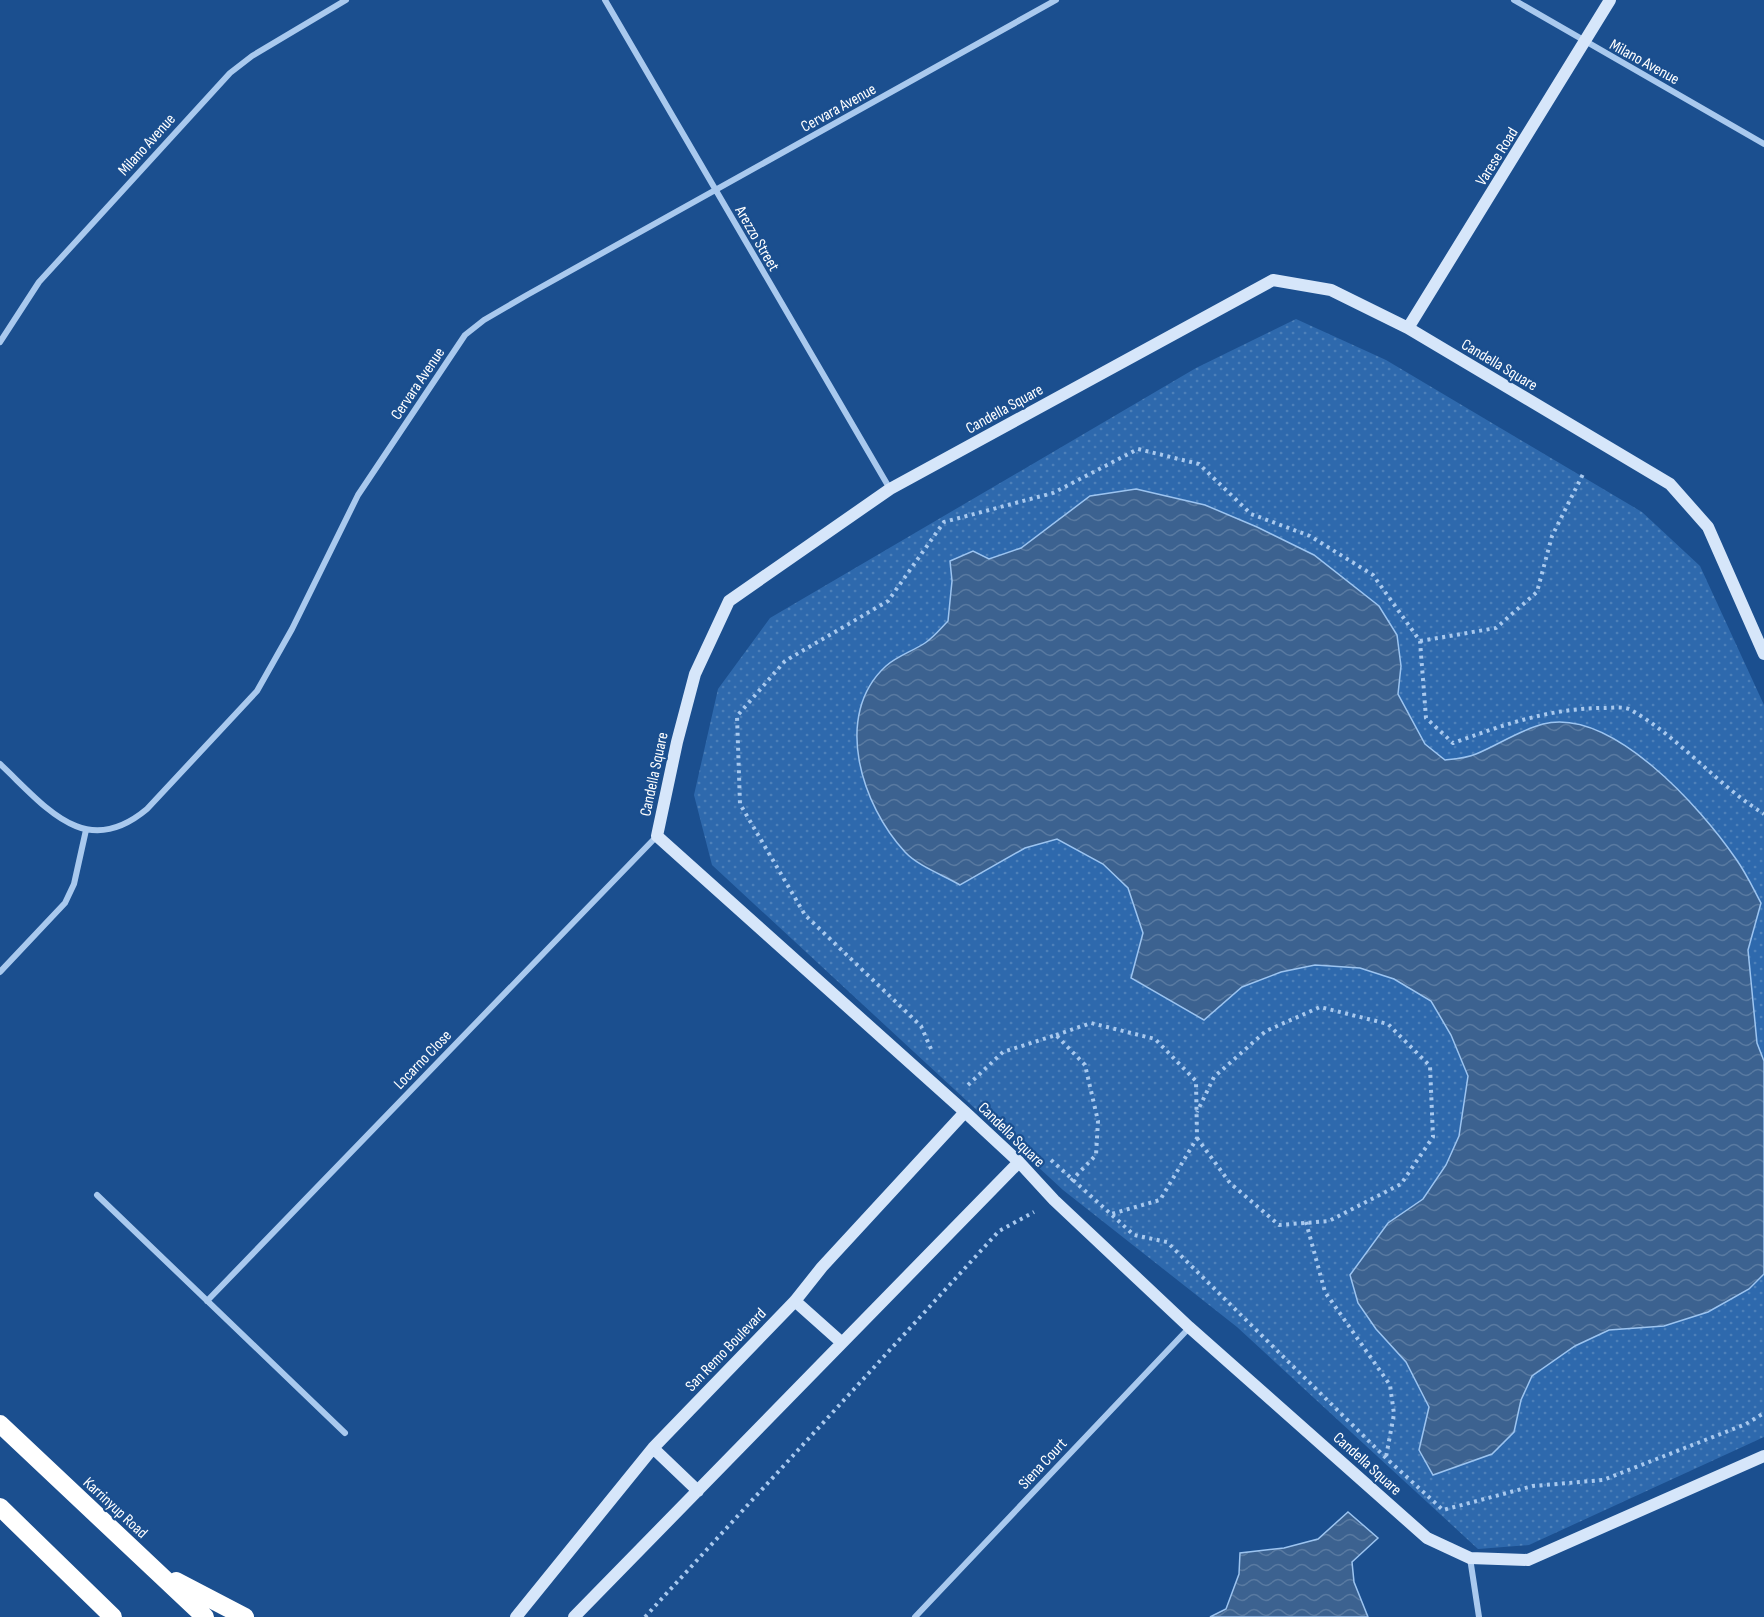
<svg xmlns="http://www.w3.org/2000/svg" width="1764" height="1617" viewBox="0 0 1764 1617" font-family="'Sofia Sans Condensed',sans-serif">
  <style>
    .park { fill: url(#park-dots) }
    .water { fill: url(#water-waves); stroke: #9cc4f0; stroke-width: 1.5 }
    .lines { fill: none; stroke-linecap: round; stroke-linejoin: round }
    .path { stroke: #a9c9ee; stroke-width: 4; stroke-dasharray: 3 4.5; stroke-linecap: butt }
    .street { stroke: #a9c9ee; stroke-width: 6 }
    .secondary { stroke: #d6e6fa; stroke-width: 12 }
    .highway { stroke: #fff; stroke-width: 18 }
    .labels { text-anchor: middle; stroke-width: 4.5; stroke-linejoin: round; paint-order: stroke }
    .street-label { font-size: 16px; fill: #fff; stroke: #1b4f8f }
  </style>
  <defs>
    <pattern id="park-dots" width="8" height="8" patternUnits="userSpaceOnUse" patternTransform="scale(1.5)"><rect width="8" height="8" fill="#2e69ad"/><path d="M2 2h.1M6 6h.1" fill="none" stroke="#4d80b9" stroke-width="1.8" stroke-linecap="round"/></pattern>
    <pattern id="water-waves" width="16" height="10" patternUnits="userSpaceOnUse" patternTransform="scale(1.5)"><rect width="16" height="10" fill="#3c6290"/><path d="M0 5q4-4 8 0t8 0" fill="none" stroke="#597aa1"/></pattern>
  </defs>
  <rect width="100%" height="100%" fill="#1b4f8f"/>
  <!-- park -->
  <path class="park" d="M1296,319L1386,360L1642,512L1700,566L1764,705V1437L1529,1545L1478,1549L1237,1327L1063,1190L712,865L694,795L718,689L770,618L1196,368Z"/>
  <!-- water -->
  <path class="water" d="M1136,489L1205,505L1257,527L1314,555L1379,606L1397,635L1401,666L1398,694L1425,744L1445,760C1455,759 1467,758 1476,754C1498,745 1520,730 1543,724C1612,707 1701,808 1736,859C1746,873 1753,888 1761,903L1748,950L1757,1043L1764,1061V1274L1749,1289L1708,1312L1664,1326L1609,1330L1575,1346L1532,1376L1521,1400L1514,1432L1492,1454L1433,1475L1419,1450L1429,1407L1406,1362L1376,1329L1358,1303L1350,1275L1388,1223L1423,1199L1446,1165L1459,1136L1468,1076L1451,1035L1431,1001L1394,979L1360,968L1315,965L1281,972L1242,987L1204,1020L1131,978L1143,933L1128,888L1103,864L1057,839L1025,848L960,885C943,875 918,866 905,852C862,806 832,715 886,666C897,656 913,651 925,643C934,637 941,628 948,621L952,581L950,561L973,551L989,559L1021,548L1090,496Z
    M1348,1512L1378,1538L1352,1562L1354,1582L1368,1617H1210L1226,1609L1239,1574L1240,1553L1284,1548L1318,1539Z"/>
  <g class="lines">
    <!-- path -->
    <path class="path" d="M1420,641L1496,628L1537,592L1552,536L1583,474
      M1056,1035L1091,1023L1155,1039L1196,1081L1197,1138L1160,1200L1111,1214
      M931,1049L921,1026L805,915L740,804L737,716L785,661L888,601L944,522L1053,493L1138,449L1199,464L1251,514L1310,536L1373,575L1420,641L1426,718L1453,743C1503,725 1550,708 1604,708C1612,708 1624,706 1631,710C1679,737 1717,785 1764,814
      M968,1085L1003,1052L1056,1035L1085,1065L1098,1121L1096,1155L1071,1181
      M1197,1138L1230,1183L1279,1225L1329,1221L1401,1184L1433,1137L1430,1066L1388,1024L1320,1007L1266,1031L1214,1077L1197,1112
      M1051,1160L1134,1235L1167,1242L1386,1458L1443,1510L1533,1486L1603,1480L1746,1424L1764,1413
      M1306,1222L1325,1292L1390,1385L1394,1414L1386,1457
      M645,1617L999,1231L1034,1212"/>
    <!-- street -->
    <path class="street" d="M605,0L890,489
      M1514,0L1764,144
      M0,342L39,282L230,73L252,56L346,0
      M0,764C46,807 85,861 147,809L257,691L292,629L358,495L465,335L484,320L527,295L1056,0
      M0,972L65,903L74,884L86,830
      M97,1195L345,1433
      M207,1301L657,836
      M1470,1558L1479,1617
      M915,1617L1189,1328"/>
    <!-- secondary -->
    <path class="secondary" d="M1408,328L1610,0
      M1764,654L1708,527L1670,484L1408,328L1331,290L1273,280L890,489L729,601L695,674L677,742L657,836L965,1112L1019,1162L1054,1200L1189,1327L1427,1538L1470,1558L1528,1560L1764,1456
      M795,1301L841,1342
      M653,1448L698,1491
      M516,1617L653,1448L795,1301L822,1267L965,1112
      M574,1617L1019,1162"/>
    <!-- highway -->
    <path class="highway" d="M0,1424L205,1617
      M0,1507L113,1617
      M176,1581L245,1617"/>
  </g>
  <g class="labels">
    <!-- street labels -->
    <g class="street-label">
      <text transform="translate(1645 61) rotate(29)" y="6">Milano Avenue</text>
      <text transform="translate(838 107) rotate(-29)" y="6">Cervara Avenue</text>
      <text transform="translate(146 144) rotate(-48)" y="6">Milano Avenue</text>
      <text transform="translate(1496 156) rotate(-58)" y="6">Varese Road</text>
      <text transform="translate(758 238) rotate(60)" y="6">Arezzo Street</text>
      <text transform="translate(1500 364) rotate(31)" y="6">Candella Square</text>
      <text transform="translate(417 383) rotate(-56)" y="6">Cervara Avenue</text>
      <text transform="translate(1004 408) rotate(-29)" y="6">Candella Square</text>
      <text transform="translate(653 774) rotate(-78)" y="6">Candella Square</text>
      <text transform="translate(422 1059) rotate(-46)" y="6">Locarno Close</text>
      <text transform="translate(1012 1134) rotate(44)" y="6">Candella Square</text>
      <text transform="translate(725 1349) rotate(-46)" y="6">San Remo Boulevard</text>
      <text transform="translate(1042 1463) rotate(-47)" y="6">Siena Court</text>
      <text transform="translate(1368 1463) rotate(42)" y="6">Candella Square</text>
      <text transform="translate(116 1507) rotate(43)" y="6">Karrinyup Road</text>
    </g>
  </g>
</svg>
